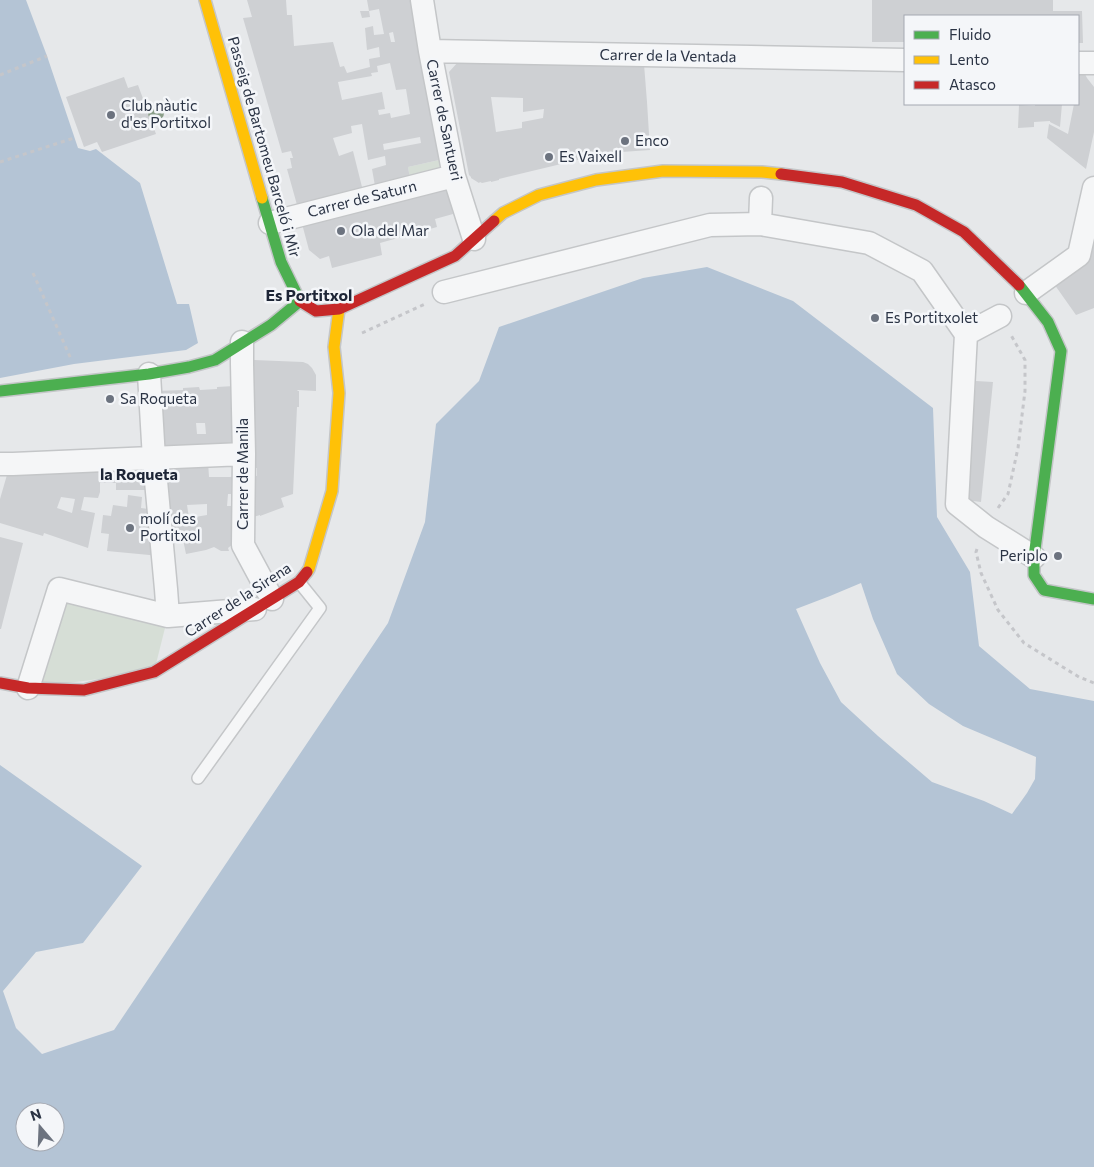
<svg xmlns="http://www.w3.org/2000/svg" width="1094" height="1167" viewBox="0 0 1094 1167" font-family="Commissioner,sans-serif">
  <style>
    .green { fill: #d6ded6 }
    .water { fill: #b4c4d5; fill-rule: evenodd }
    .pier { fill: #e6e8ea }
    .building { fill: #ced0d3; fill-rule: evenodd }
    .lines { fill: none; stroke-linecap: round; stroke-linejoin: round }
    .lane-casing { stroke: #c4c6c8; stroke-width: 14 }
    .street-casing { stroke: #c4c6c8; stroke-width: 25 }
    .fast-casing { stroke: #c4c6c8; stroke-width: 14 }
    .slow-casing { stroke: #c4c6c8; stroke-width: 14 }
    .jam-casing { stroke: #c4c6c8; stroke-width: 14 }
    .path { stroke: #c5c6ca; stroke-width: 3; stroke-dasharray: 4 4; stroke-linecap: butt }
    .lane { stroke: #f5f6f7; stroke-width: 11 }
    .street { stroke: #f5f6f7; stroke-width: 22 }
    .fast { stroke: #4caf50; stroke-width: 11 }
    .slow { stroke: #ffc107; stroke-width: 11 }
    .jam { stroke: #c62828; stroke-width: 11 }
    .tree { fill: #8a9e88 }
    .poi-dot { fill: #6c737f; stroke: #f4f6f9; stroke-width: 2 }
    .labels { text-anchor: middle; stroke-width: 5; stroke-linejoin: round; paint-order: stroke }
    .street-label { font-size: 15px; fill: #2b3445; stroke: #f4f6f9 }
    .poi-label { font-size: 15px; fill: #2b3445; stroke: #f4f6f9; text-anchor: start }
    .neighbourhood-label { font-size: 16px; font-weight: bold; fill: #1d2536; stroke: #f4f6f9 }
  </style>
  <rect width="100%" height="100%" fill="#e6e8ea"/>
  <!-- green -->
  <path class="green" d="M439,160L442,177L411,184L408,167Z
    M59,589L168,616L154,672L28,688Z"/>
  <!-- water -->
  <path class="water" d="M0,0H26L47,56L78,148L90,151L96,149L140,183L177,304H189L198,343L186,350L74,364L0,378Z
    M707,267L793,301L933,408L937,517L970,572L979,646L1030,689L1094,701V1167H0V765L142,866L83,943L36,952L3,991L16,1028L42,1054L114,1030L388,623L425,522L436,424L479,381L499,327L643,278ZM25,1112H55V1142H25Z"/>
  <!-- pier -->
  <path class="pier" d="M861,583L873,619L897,674L929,704L963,726L1036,757L1035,779L1027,793L1012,814L984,801L932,782L878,736L841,702L820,663L796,609L830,596Z"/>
  <!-- building -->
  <path class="building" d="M247,0H286L287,15H292L294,46L333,42L340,67L344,66L347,73L370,67L369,59L380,57L379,47L367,50L365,28L373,26L374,35L384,34L379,9L369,11L367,0H412L447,175L442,177L439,160L408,167L411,184L299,212L287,169L292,168L290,158H293L291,151L282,153L243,18L252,17ZM393,32L395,42H391L389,33ZM390,63L396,90L406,89L410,114L391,118L390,113L379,115L378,110L385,109L382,92L342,100L338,82L372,76L371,73L378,72L377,66ZM362,124L368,160L385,156L386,165L372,169L375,186L363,191L353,151L339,156L333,138L352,133L351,126ZM420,137L421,143L384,150L383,144Z
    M872,0H1053V11H1082L1083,43H1078V16H905V42H872Z
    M360,11H369L370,17L362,18Z
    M458,62L644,64L647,102L650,150L607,153L499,179V180L491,182V181L482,183L480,182L479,183L471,178V177L469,175L449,72ZM491,97L523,98V112L544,109L543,118L522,122V128L496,132Z
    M1078,67L1084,72L1087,78L1094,87V132L1086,169L1047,138L1049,124L1068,134L1074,104H1078Z
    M124,77L128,88L138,85L156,134L102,152L97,142L84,147L66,97Z
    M1035,104H1062L1060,127L1050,122V121L1034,122V127L1018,128L1019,105L1035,106Z
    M449,183L454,207L452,208L453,214L435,219L437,227L380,243L382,255L332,268L329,256L320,259L309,250L301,220Z
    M1094,239V308L1076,315L1052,281Z
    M254,360L303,362L308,364L312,368L316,375V391L298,390L297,391H299V407H297L293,494L281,498L284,507L260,516V515L250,518L251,475L257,476V468H251Z
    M976,381L993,382L981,502L965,500Z
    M234,386L241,449L160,452L156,391L183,390V388L199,387L200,390L217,389V387ZM196,423H205L206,434H197Z
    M208,462L209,477H232L231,494H228L227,506H236L233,544L228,548L229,551H221L214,547L206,550L186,554L181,530L167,531L162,464ZM207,504V515L189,518L187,505Z
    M150,464L152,490H116V483H100V492L98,498L84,497L81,510L95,513L88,548L44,533L43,536L0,523V499L9,468ZM61,497L75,499L72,513L57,508Z
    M128,495L142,497L141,508L157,510L160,556L107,551L109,534L101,533L103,515L111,516L113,505L127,507Z
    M0,537L23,543L1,629H0Z"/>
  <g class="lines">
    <defs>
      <path id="lane" d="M198,778L320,608L299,582"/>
      <path id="street" d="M422,0L430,51L454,176L474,239
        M430,51L905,60
        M1078,63H1093
        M270,223L454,176
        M760,224L761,198
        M444,292L710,225L760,224L869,243L922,271L966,334L957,504L986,527L1034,557
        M1026,293L1079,255L1094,188
        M966,334L1000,316
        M242,342V364L244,454L243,545L272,599
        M149,374L154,459L166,589L168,616
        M0,464H13L244,454
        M28,688L59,589L168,616L255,609"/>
      <path id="fast" d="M262,198L281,262L300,301
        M1019,285L1048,322L1061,351L1034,557V575L1044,590L1094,599
        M0,391L149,374L189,367L215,360L271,325L300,301"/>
      <path id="slow" d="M205,0L262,198
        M494,221L503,213L539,195L596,180L663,171L762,172L781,174
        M307,572L309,569L332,491L339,393L334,347L339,309"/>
      <path id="jam" d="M781,174L842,182L916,205L964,232L1019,285
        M300,301L316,311L339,309L455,256L494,221
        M0,683L28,688L84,690L154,672L299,582L307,572"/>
    </defs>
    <!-- lane casing -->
    <use href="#lane" class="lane-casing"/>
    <!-- street casing -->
    <use href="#street" class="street-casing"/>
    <!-- fast casing -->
    <use href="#fast" class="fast-casing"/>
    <!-- slow casing -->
    <use href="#slow" class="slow-casing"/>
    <!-- jam casing -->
    <use href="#jam" class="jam-casing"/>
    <!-- path -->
    <path class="path" d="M0,75L47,56
      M0,162L74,138
      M33,273L71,359
      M362,333L425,304
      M998,508L1008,494L1018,448L1025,391V360L1011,335
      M977,549L976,552L981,573L998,610L1024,643L1079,677L1094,683"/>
    <!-- lane -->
    <use href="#lane" class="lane"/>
    <!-- street -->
    <use href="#street" class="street"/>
    <!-- fast -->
    <use href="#fast" class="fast"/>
    <!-- slow -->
    <use href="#slow" class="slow"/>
    <!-- jam -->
    <use href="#jam" class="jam"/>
  </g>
  <!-- trees -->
  <circle class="tree" cx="156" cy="113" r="8"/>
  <!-- markers -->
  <g class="poi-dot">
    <circle cx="111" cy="115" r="5"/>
    <circle cx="625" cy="141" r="5"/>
    <circle cx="549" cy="157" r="5"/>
    <circle cx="341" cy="231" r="5"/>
    <circle cx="875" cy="318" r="5"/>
    <circle cx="110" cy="399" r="5"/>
    <circle cx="130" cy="528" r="5"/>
    <circle cx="1058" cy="556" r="5"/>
  </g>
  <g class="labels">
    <!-- street labels -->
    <g class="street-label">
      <text transform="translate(668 56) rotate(1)" y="5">Carrer de la Ventada</text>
      <text transform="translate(444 120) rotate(78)" y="5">Carrer de Santueri</text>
      <text transform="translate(264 147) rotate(74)" y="5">Passeig de Bartomeu Barceló i Mir</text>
      <text transform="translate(362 199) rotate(-14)" y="5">Carrer de Saturn</text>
      <text transform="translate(243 474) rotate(-90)" y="5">Carrer de Manila</text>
      <text transform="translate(238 600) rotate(-33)" y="5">Carrer de la Sirena</text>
    </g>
    <!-- poi labels -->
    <g class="poi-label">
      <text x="121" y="111">Club nàutic<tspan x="121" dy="17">d'es Portitxol</tspan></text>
      <text x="635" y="146">Enco</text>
      <text x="559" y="162">Es Vaixell</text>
      <text x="351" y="236">Ola del Mar</text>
      <text x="885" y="323">Es Portitxolet</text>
      <text x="120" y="404">Sa Roqueta</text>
      <text x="140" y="524">molí des<tspan x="140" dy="17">Portitxol</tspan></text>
      <text x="1048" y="561" text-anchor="end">Periplo</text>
    </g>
    <!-- neighbourhood labels -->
    <g class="neighbourhood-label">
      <text x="309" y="301">Es Portitxol</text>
      <text x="139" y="480">la Roqueta</text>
    </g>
  </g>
  <!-- legend -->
  <rect x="904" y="15" width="175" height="90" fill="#f4f6f9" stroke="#a4a8b1"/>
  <rect x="914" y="31" width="25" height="8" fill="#4caf50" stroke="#a4a8b1"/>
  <text x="949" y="40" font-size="15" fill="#2b3445">Fluido</text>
  <rect x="914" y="56" width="25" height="8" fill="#ffc107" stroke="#a4a8b1"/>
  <text x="949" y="65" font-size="15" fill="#2b3445">Lento</text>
  <rect x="914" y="81" width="25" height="8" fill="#c62828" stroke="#a4a8b1"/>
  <text x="949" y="90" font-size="15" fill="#2b3445">Atasco</text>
  <!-- north arrow -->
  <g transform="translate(40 1127) rotate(341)"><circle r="24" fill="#f4f6f9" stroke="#a4a8b1"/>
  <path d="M0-4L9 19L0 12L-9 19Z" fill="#6c737f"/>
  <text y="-8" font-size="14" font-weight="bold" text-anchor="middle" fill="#2b3445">N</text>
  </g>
</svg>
